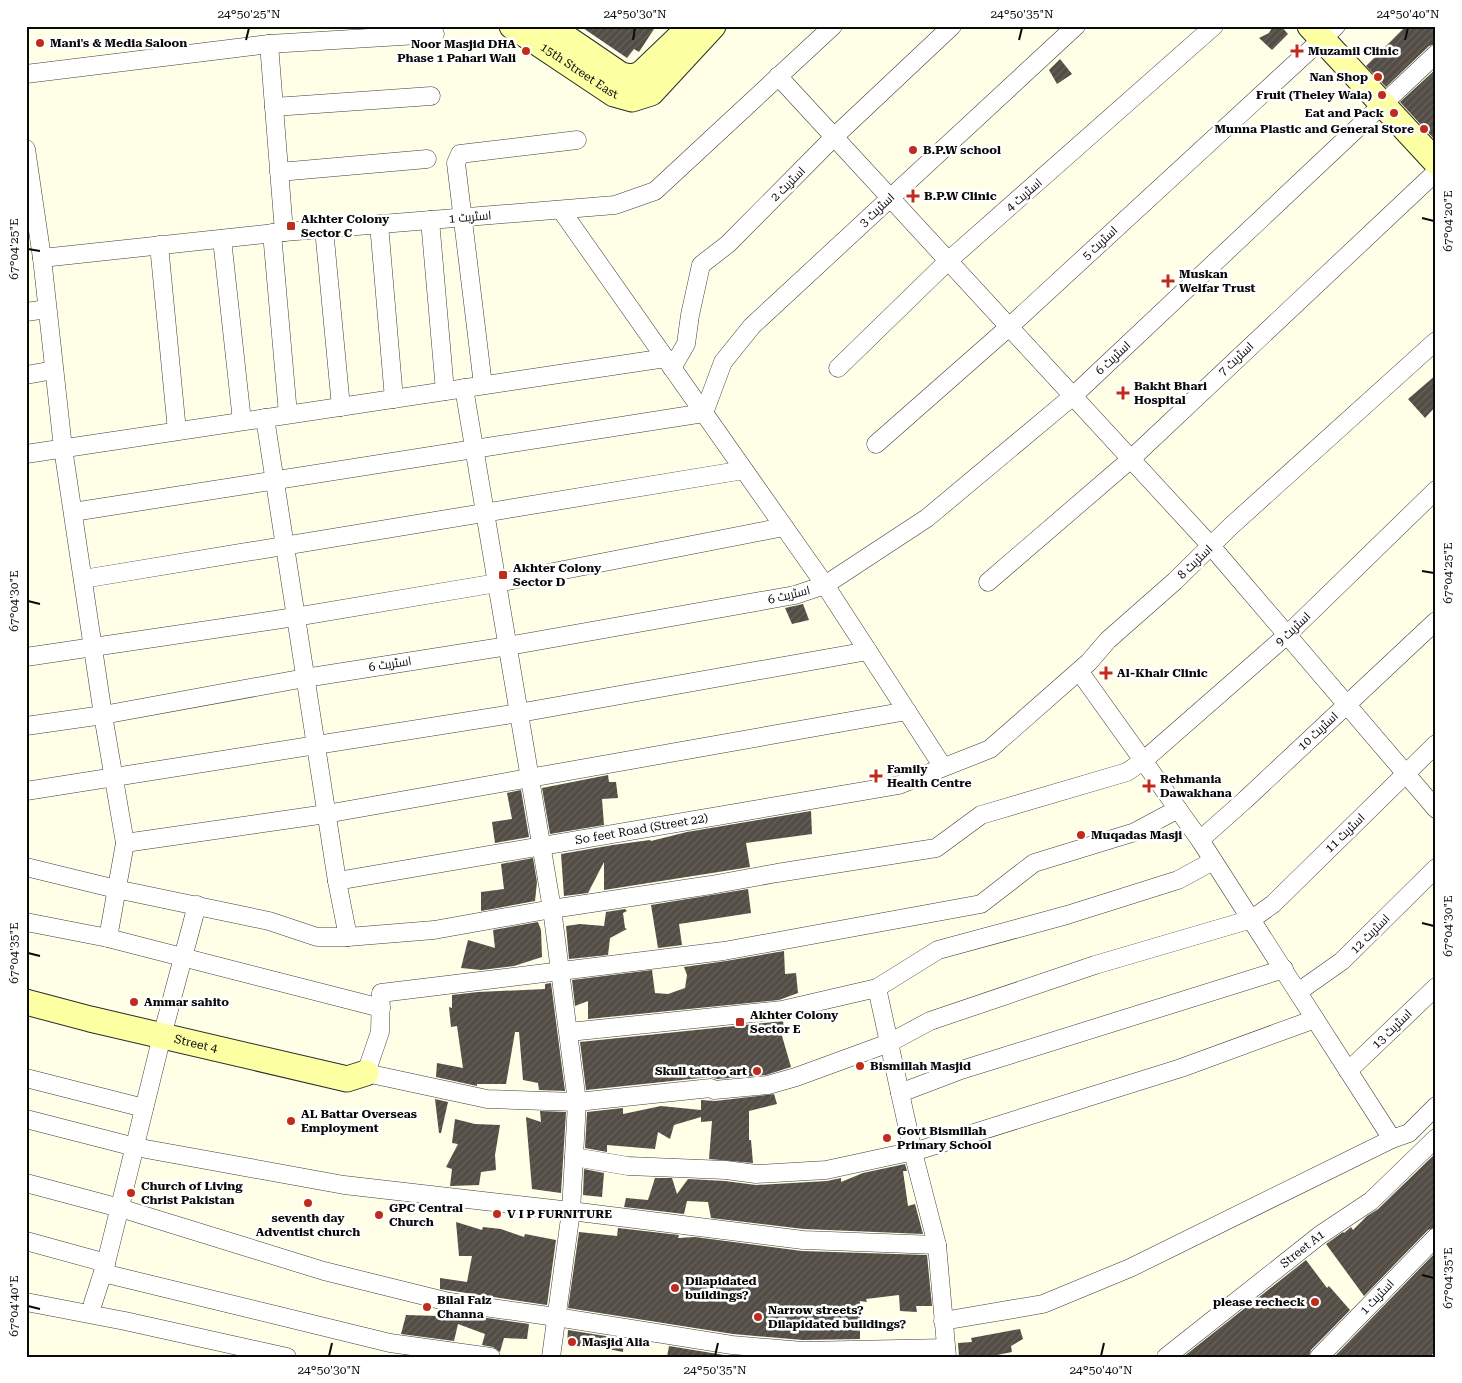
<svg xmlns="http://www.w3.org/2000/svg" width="1462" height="1383" viewBox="0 0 1462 1383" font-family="'Roboto Serif',Cairo,serif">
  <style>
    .building { fill: url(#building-hatch) }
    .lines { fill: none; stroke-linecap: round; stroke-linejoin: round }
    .street-casing { stroke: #3d3d3d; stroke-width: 19 }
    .secondary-casing { stroke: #2c2c2c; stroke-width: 27 }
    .street { stroke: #fff; stroke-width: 18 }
    .secondary { stroke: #fcffa2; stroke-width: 25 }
    .ticks { fill: none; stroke: #0a0a0a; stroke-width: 2 }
    .poi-dot { fill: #c02c1c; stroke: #fff; stroke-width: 2 }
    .labels { text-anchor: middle; stroke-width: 5; stroke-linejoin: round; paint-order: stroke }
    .poi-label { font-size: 12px; font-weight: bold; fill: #0a0a0a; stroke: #fff; text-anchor: start }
    .street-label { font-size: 12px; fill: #0a0a0a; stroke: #fff }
    .neatline { fill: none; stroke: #0a0a0a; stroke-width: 2 }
    .ticks-label { font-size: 12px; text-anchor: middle; fill: #0a0a0a }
  </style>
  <defs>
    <pattern id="building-hatch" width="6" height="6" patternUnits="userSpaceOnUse" patternTransform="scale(1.25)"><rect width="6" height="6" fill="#534d46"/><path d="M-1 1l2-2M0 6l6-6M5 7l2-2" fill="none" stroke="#67625c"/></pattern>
  </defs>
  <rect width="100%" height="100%" fill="#fffee7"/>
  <!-- building -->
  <path class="building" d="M580,26H656L639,52L634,49L627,58Z
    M1273,26H1281L1288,34L1272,50L1259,38L1269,33Z
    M1406,26H1436V44L1429,46L1386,87L1366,66Z
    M1060,59L1072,74L1057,84L1049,70Z
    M1436,69V141L1400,102Z
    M1436,375V406L1425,418L1408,399Z
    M803,604L809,620L792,624L785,608Z
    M608,775L609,782H616L618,798L602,799L604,825L550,834L542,788Z
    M521,790L529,837L495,843L492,822L512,819L507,793Z
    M811,811L812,834L746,843L750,867L604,890V862L588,893L564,896L561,854L613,845L650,840L651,841L687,832Z
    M533,858L537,882L535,901L481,911V892L504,889L501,864Z
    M748,889L751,913L679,924L682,945L658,948L651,905Z
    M625,909L627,911L623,913L625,928L627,929L610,938L608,955L569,959L566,926L580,924L604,926L606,912Z
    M538,922L541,930L542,957L514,966L481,970L461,968L468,940L495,948L493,930Z
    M784,951L785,974L796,973L798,993L779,1000L588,1019V1001L575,1006L572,980L652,970L655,993L668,994L685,988L687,975L684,967L726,961Z
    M551,983L565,1091L539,1090L538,1083L523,1080L519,1032H515L506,1084H477V1086L436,1077L437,1063L463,1068L457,1026L451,1027L449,1007L452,1008V995L478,992L545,989V984Z
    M783,1021L784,1028L780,1029L791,1067L766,1075L717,1079L710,1077L586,1090L580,1042Z
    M774,1094L777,1104L749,1111V1140H751L753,1163L709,1159L712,1121L701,1122V1117L674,1125L670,1139L658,1132L655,1149L607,1145V1152L585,1148L587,1112L623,1108V1114L661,1106L701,1110V1100L715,1101Z
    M435,1099L448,1102L441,1133H439Z
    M540,1111L566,1112L561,1193L532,1189L526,1117L541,1122Z
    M455,1119L475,1124L500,1125L495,1155L496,1170L481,1172L479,1185L450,1186L452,1169L446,1167L458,1144L452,1143Z
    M1436,1153V1227L1428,1230L1364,1296L1326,1244L1343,1232L1344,1233L1351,1227L1353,1230L1367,1216L1378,1209Z
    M905,1164L907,1171H903L908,1206L915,1204L923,1234L804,1229L711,1218L708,1202L687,1201L684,1214L624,1207L626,1198L648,1200L655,1178H672L677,1194L688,1179L725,1181L756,1185L827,1181L841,1178V1182L863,1173Z
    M584,1169L604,1173L602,1197L583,1195Z
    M456,1222L482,1230L483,1227L501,1229L524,1237L525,1234L556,1240L547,1305L440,1289V1278L467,1282L472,1256H459Z
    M618,1228L679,1235L678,1238L695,1237L802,1251L927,1255L932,1306H916L917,1312L900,1311L899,1295L866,1299L867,1302L860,1301V1339L803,1340L733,1334L568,1308L579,1232L617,1236Z
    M1436,1252V1350L1430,1357H1334Z
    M1306,1260L1327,1288L1329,1286L1350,1310L1311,1350L1309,1357H1183Z
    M439,1311L529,1324L527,1339L504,1338L500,1352L493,1347L482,1345L485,1334L458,1324L454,1341L401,1334L406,1315L439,1316Z
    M1020,1329L1023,1339L1011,1346L1012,1352L997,1355V1357H959L958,1343L972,1342L971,1338Z
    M568,1330L624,1339L623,1352L608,1349L590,1342L588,1348L567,1344Z
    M669,1346L730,1356L745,1357H667Z"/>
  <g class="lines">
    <defs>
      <g id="street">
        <path d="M269,44L284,232"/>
        <path d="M26,74L269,44L435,34"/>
        <path d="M778,76L1211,546L1436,809"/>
        <path d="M274,107L431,96"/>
        <path d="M26,149L42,258L63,448L103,715L125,843L108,938"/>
        <path d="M279,172L427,159"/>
        <path d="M561,210L825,585L943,767"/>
        <path d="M430,220L445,391"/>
        <path d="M379,224L394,399"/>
        <path d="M324,229L341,407"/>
        <path d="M272,233L288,414"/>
        <path d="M222,239L242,421"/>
        <path d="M159,245L177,431"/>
        <path d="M42,258L284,232L615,205L655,191L833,26"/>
        <path d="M26,312L47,309"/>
        <path d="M672,368L686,344L690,315L701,265L728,244L834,137L952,26"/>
        <path d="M838,368L948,261L1214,26"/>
        <path d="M26,375L54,370"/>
        <path d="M483,385L456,163L460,154L577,140"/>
        <path d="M464,388L552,909L577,1102L571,1211L551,1357"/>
        <path d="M265,418L337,881L348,937"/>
        <path d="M876,444L1009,327L1336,26"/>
        <path d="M26,454L666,358"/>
        <path d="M73,512L704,413L723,362L752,326L1076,26"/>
        <path d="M83,579L744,470"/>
        <path d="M988,582L1131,459L1436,172"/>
        <path d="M26,657L295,617L497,583L784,527"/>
        <path d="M1079,671L1200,840L1392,1139"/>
        <path d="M26,726L103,715L305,678L508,646L795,595L825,585L927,518L1073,396L1436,54"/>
        <path d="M26,791L519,713L868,651"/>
        <path d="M1178,809L1135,832L1034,863L981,904L724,951L381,993L380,1032L366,1073L487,1099L577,1102L711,1088L714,1090L768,1085L796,1077L889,1043L930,1021L1095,965L1252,919L1273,904L1436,744"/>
        <path d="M1200,840L1245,800L1436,621"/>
        <path d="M125,843L326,814L907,711"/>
        <path d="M26,867L116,889L269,921L317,937H348L434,930L552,909L711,885L777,873L936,848L981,815L1127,772L1143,761L1287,635L1436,490"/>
        <path id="s1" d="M337,881L899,785L990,749L1089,662L1108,640L1175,581L1231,526L1436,341"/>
        <path d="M26,922L108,938L381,1008"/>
        <path d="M877,988L913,1152L937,1245L947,1357"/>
        <path d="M1298,992L1342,961L1436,868"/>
        <path d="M569,1032L782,1010L877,988L938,950L1067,915L1178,880L1213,861"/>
        <path d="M1348,1071L1436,987"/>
        <path d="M26,1078L144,1108"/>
        <path d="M900,1093L958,1071L1284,969"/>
        <path d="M26,1119L135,1147L344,1185L571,1211L803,1240L937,1245"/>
        <path d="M574,1157L628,1166L726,1170L756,1174L826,1170L923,1149L1181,1068L1315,1019"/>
        <path d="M26,1183L120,1208L324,1271L449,1302L556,1317L732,1345L803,1351L946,1348"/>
        <path d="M26,1241L106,1263"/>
        <path d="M103,1273L390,1343L491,1357"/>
        <path d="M26,1302L125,1321L287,1357"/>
        <path d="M93,1303L106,1263L162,1036L197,905"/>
        <path d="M943,1321L1043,1304L1130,1268L1392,1139L1409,1133L1436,1106"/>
        <path id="s2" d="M1166,1357L1320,1235L1371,1201L1436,1138"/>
        <path d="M1319,1357L1436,1237"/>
      </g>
      <g id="secondary">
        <path id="s3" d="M512,26L614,94L632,99L651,93L713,26"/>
        <path d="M549,26L621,75C630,77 635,78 643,72L691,26"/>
        <path d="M1310,26L1436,162"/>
        <path id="s4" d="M26,1002L90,1019L347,1079L366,1073"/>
      </g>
    </defs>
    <!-- street casing -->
    <use href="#street" class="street-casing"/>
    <!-- secondary casing -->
    <use href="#secondary" class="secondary-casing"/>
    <!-- street -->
    <use href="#street" class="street"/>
    <!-- secondary -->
    <use href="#secondary" class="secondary"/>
  </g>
  <!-- ticks -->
  <path class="ticks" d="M246,40L249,28M633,40L635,28M1019,40L1022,28M1405,40L1408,28M1422,218L1434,221M28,249L40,251M1422,571L1434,573M28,601L40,604M1422,923L1434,926M28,953L40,956M1422,1275L1434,1278M28,1306L40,1309M329,1356L332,1343M715,1356L718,1343M1101,1356L1104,1343"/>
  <!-- markers -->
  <g class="poi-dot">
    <circle cx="40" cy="43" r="5"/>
    <circle cx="526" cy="51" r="5"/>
    <path d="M1294.5 43.5h5v5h5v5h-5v5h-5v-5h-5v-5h5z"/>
    <circle cx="1378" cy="77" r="5"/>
    <circle cx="1382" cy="95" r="5"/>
    <circle cx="1394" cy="113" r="5"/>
    <circle cx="1424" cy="129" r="5"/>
    <circle cx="913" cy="150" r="5"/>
    <path d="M910.5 188.5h5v5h5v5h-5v5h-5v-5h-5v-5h5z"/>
    <rect x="286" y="221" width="10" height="10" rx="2.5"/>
    <path d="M1165.5 273.5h5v5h5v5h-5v5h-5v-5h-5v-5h5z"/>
    <path d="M1120.5 385.5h5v5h5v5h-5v5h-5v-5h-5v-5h5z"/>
    <rect x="498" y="570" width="10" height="10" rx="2.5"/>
    <path d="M1103.5 665.5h5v5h5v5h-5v5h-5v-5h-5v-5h5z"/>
    <path d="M873.5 768.5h5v5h5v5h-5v5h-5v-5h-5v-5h5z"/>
    <path d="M1146.5 778.5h5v5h5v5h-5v5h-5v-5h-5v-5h5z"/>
    <circle cx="1081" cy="835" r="5"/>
    <circle cx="134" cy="1002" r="5"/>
    <rect x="735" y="1017" width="10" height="10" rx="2.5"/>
    <circle cx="860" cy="1066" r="5"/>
    <circle cx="757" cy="1071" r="5"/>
    <circle cx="291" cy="1121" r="5"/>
    <circle cx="887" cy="1138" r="5"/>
    <circle cx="131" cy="1193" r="5"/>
    <circle cx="308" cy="1203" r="5"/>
    <circle cx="497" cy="1214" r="5"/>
    <circle cx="379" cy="1215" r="5"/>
    <circle cx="675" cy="1288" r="5"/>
    <circle cx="1315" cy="1302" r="5"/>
    <circle cx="427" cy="1307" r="5"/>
    <circle cx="758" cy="1317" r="5"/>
    <circle cx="572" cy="1342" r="5"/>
  </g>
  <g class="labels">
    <!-- poi labels -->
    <g class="poi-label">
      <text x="50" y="47">Mani's &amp; Media Saloon</text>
      <text x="516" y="48" text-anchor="end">Noor Masjid DHA<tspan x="516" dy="14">Phase 1 Pahari Wali</tspan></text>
      <text x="1308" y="55">Muzamil Clinic</text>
      <text x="1368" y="81" text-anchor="end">Nan Shop</text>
      <text x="1372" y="99" text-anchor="end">Fruit (Theley Wala)</text>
      <text x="1384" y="117" text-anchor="end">Eat and Pack</text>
      <text x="1414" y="133" text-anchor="end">Munna Plastic and General Store</text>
      <text x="923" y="154">B.P.W school</text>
      <text x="924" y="200">B.P.W Clinic</text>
      <text x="301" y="223">Akhter Colony<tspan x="301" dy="14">Sector C</tspan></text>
      <text x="1179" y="278">Muskan<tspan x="1179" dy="14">Welfar Trust</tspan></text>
      <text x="1134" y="390">Bakht Bhari<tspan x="1134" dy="14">Hospital</tspan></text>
      <text x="513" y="572">Akhter Colony<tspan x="513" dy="14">Sector D</tspan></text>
      <text x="1117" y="677">Al-Khair Clinic</text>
      <text x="887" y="773">Family<tspan x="887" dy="14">Health Centre</tspan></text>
      <text x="1160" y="783">Rehmania<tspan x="1160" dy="14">Dawakhana</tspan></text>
      <text x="1091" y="839">Muqadas Masji</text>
      <text x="144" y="1006">Ammar sahito</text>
      <text x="750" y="1019">Akhter Colony<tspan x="750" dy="14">Sector E</tspan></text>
      <text x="870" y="1070">Bismillah Masjid</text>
      <text x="747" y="1075" text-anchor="end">Skull tattoo art</text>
      <text x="301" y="1118">AL Battar Overseas<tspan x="301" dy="14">Employment</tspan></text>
      <text x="897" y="1135">Govt Bismillah<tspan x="897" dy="14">Primary School</tspan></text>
      <text x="141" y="1190">Church of Living<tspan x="141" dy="14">Christ Pakistan</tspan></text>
      <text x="389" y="1212">GPC Central<tspan x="389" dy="14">Church</tspan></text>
      <text x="507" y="1218">V I P FURNITURE</text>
      <text x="308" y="1222" text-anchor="middle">seventh day<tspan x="308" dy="14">Adventist church</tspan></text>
      <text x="685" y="1285">Dilapidated<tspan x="685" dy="14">buildings?</tspan></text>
      <text x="437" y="1304">Bilal Faiz<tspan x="437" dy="14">Channa</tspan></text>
      <text x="1305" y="1306" text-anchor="end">please recheck</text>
      <text x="768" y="1314">Narrow streets?<tspan x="768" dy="14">Dilapidated buildings?</tspan></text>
      <text x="582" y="1346">Masjid Alia</text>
    </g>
    <!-- street labels -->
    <g class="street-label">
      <text dy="4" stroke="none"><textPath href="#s3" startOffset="81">15th Street East</textPath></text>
      <text transform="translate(788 184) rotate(-45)" y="4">اسٹریٹ 2</text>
      <text transform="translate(1024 195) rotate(-41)" y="4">اسٹریٹ 4</text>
      <text transform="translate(877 210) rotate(-43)" y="4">اسٹریٹ 3</text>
      <text transform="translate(470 217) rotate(-5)" y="4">اسٹریٹ 1</text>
      <text transform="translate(1100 243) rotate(-43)" y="4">اسٹریٹ 5</text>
      <text transform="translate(1113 358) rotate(-43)" y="4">اسٹریٹ 6</text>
      <text transform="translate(1236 359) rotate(-43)" y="4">اسٹریٹ 7</text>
      <text transform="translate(1195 562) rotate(-44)" y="4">اسٹریٹ 8</text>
      <text transform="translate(789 595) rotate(-14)" y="4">اسٹریٹ 6</text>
      <text transform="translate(1293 629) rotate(-43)" y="4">اسٹریٹ 9</text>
      <text transform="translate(390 664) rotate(-9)" y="4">اسٹریٹ 6</text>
      <text transform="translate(1318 731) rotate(-43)" y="4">اسٹریٹ 10</text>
      <text dy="4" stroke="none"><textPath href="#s1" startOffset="309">So feet Road (Street 22)</textPath></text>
      <text transform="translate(1345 833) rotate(-44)" y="4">اسٹریٹ 11</text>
      <text transform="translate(1370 934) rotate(-45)" y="4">اسٹریٹ 12</text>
      <text transform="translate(1392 1029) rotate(-44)" y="4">اسٹریٹ 13</text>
      <text dy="4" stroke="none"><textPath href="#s4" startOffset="175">Street 4</textPath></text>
      <text dy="4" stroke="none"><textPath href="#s2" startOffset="174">Street A1</textPath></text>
      <text transform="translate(1377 1297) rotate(-46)" y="4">اسٹریٹ 1</text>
    </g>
  </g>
  <!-- border -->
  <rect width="1462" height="1383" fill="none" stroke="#ffffff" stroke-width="55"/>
  <rect x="28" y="28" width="1406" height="1328" class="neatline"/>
  <g class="ticks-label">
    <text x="249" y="18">24°50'25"N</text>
    <text x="635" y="18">24°50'30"N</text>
    <text x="1022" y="18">24°50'35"N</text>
    <text x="1408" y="18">24°50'40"N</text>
    <text transform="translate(1448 221) rotate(-90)" y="4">67°04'20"E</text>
    <text transform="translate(14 249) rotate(-90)" y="4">67°04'25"E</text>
    <text transform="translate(1448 573) rotate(-90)" y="4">67°04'25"E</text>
    <text transform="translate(14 601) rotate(-90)" y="4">67°04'30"E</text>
    <text transform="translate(1448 926) rotate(-90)" y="4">67°04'30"E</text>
    <text transform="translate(14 953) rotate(-90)" y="4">67°04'35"E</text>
    <text transform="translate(1448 1278) rotate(-90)" y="4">67°04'35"E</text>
    <text transform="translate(14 1306) rotate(-90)" y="4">67°04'40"E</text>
    <text x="329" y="1374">24°50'30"N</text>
    <text x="715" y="1374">24°50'35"N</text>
    <text x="1101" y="1374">24°50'40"N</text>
  </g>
</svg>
